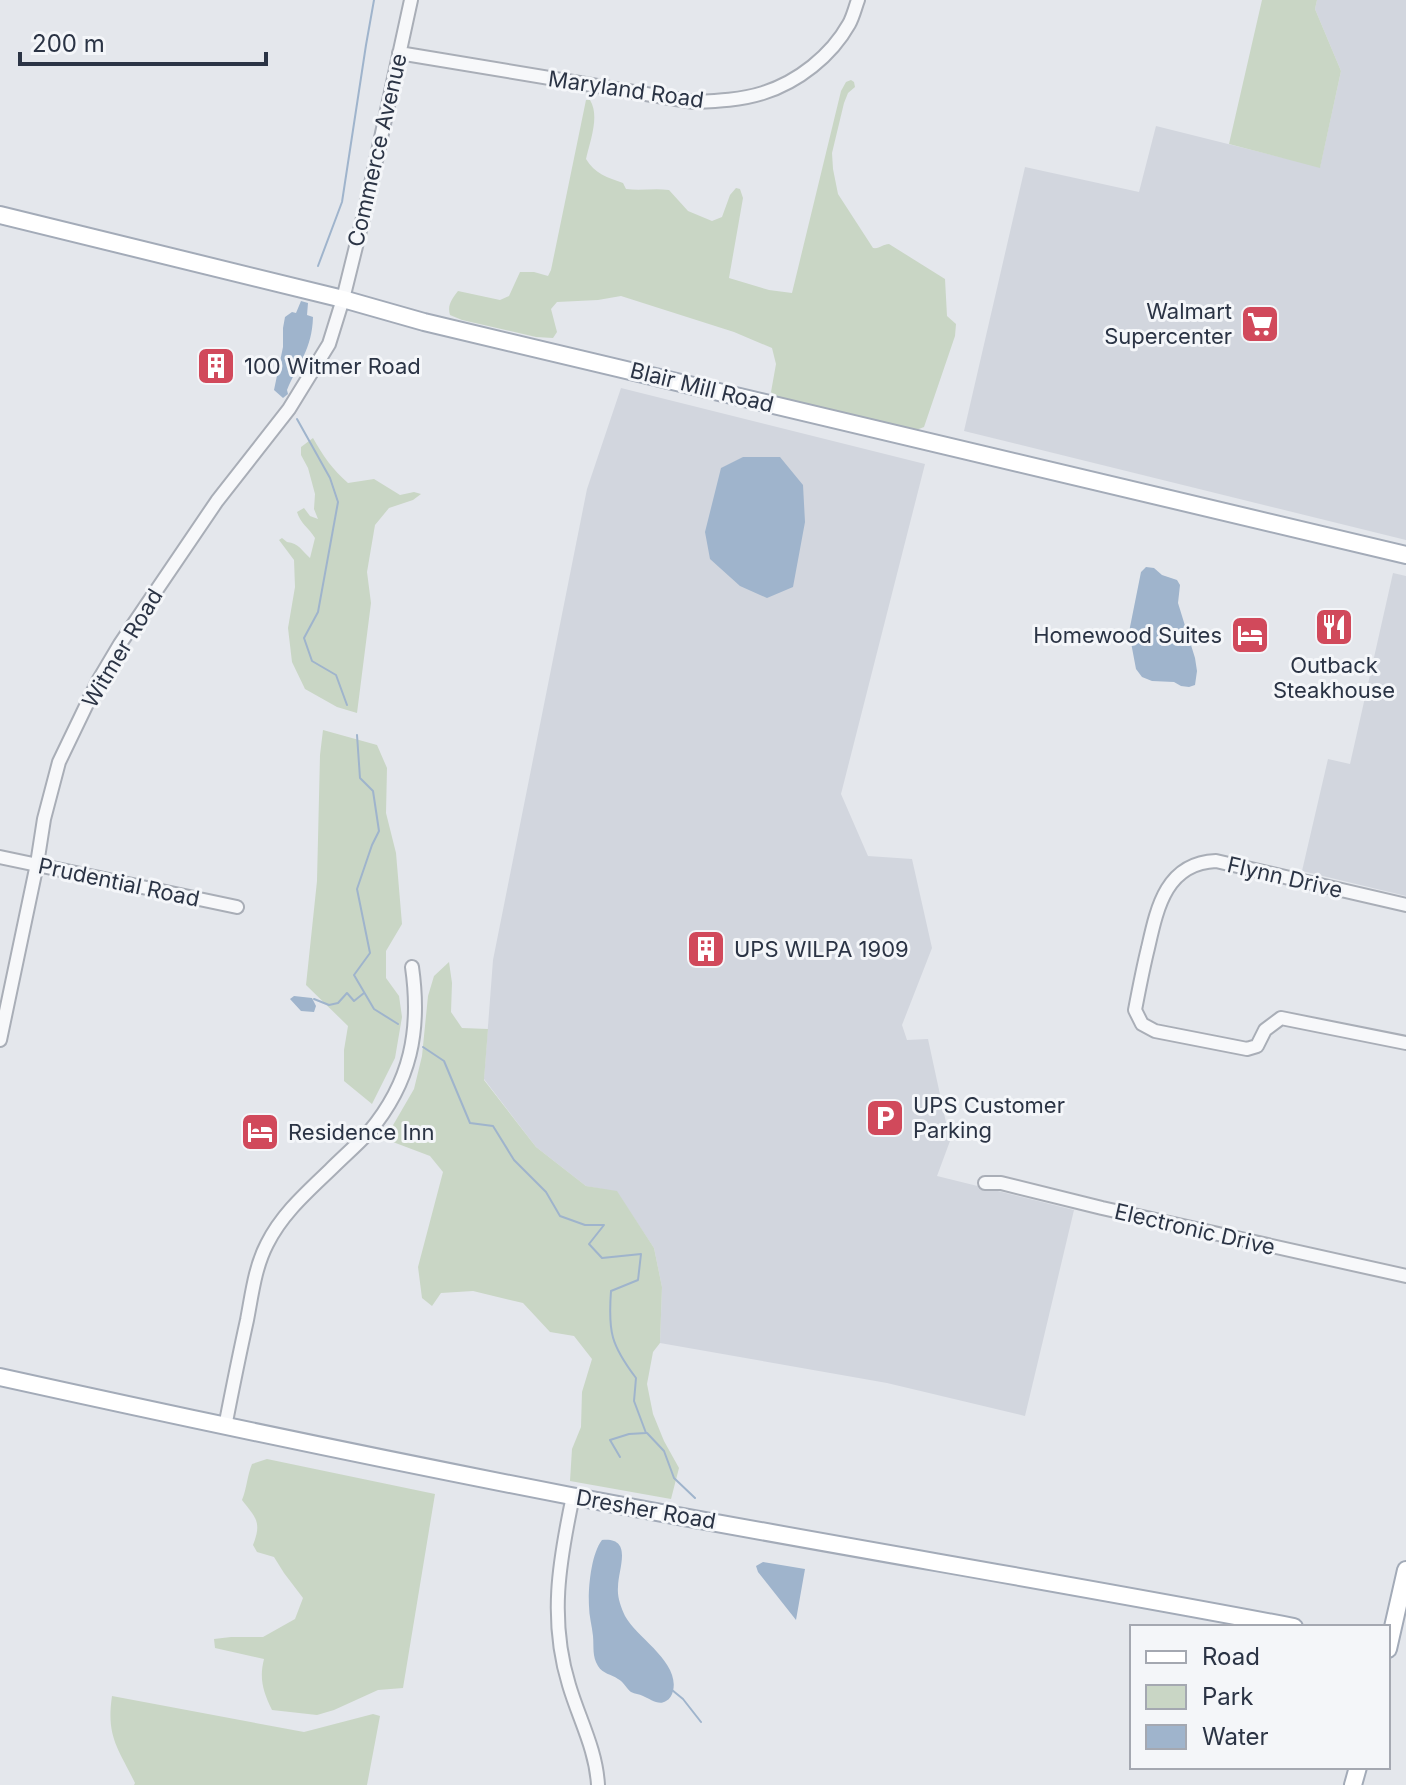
<svg xmlns="http://www.w3.org/2000/svg" width="1406" height="1785" viewBox="0 0 1406 1785" font-family="Inter,sans-serif">
  <style>
    .built { fill: #d2d6de }
    .green { fill: #c9d6c5 }
    .water { fill: #9fb4cc }
    .lines { fill: none; stroke-linecap: round; stroke-linejoin: round }
    .stream { stroke: #9fb4cc; stroke-width: 2 }
    .minor-casing { stroke: #a9aeb7; stroke-width: 16 }
    .major-casing { stroke: #a3abb8; stroke-width: 20 }
    .minor { stroke: #f7f8fa; stroke-width: 12 }
    .major { stroke: #fff; stroke-width: 16 }
    .labels { text-anchor: middle; stroke-width: 6; stroke-linejoin: round; paint-order: stroke }
    .street-label { font-size: 22px; fill: #2b3445; stroke: #f4f6f9 }
    .poi-label { font-size: 22px; fill: #2b3445; stroke: #f4f6f9; text-anchor: start }
  </style>
  <rect width="100%" height="100%" fill="#e4e7ec"/>
  <!-- built -->
  <path class="built" d="M1317,0H1406V540L964,431L1025,167L1139,192L1156,126L1320,167L1341,71L1315,9Z
    M621,388L925,464L841,794L868,856L912,859L932,948L902,1025L907,1040L928,1039L950,1141L937,1176L1074,1210L1025,1416L887,1383L660,1343L662,1287L654,1248L617,1192L586,1186L536,1147L484,1079L493,960L587,489Z
    M1393,573L1406,576V896L1302,871L1328,759L1350,764Z"/>
  <!-- green -->
  <path class="green" d="M1262,0H1317L1315,9L1341,71L1320,168L1229,144Z
    M851,80L854,82L855,87L848,93L844,103L832,153L833,169L838,194L873,248C880,249 883,244 889,244L945,279L947,316L956,324L955,336L924,427L911,432L777,399L771,392L776,364L772,348L734,332L621,296L598,300L557,302L551,309L557,332L553,338L536,337L462,320L450,315C447,305 452,299 458,291L500,300L509,296L520,272H534L548,276L551,270L586,100H590C600,116 590,141 586,159C594,173 608,178 623,183L626,189C641,191 654,188 669,190L688,211L712,221L722,217L730,195L736,188L740,189L743,198L729,278L769,290L792,293L841,91L846,82Z
    M313,438C323,456 333,470 348,483L374,479L400,495L414,492L421,494L413,500L389,508L375,525L367,572L371,603L357,713L337,707L305,689L292,662L288,628L295,587L294,560L279,540L282,538L287,542C299,543 302,551 310,558L315,538C309,528 300,523 297,512L304,508L310,516L318,519L314,509L315,494L308,468L301,455V447Z
    M323,730L377,745L387,768L386,813L396,853L402,924L386,951V978L399,996L402,1017L395,1058L372,1104L344,1081V1050L348,1026L306,985L317,881L320,755Z
    M449,962L452,983L451,1012L462,1028L488,1029L484,1080L536,1147L586,1186L617,1191L654,1248L662,1287L660,1343L653,1352L647,1384L653,1414L664,1441L679,1468L671,1499L570,1481L572,1449L581,1427L582,1392L592,1359L574,1336L550,1332L523,1303L473,1291L441,1293L432,1306L422,1298L418,1267L443,1172L430,1156L385,1139L414,1089L422,1056L428,996L434,976Z
    M267,1459L435,1494L403,1688L378,1690L334,1710L317,1715L272,1710C263,1692 259,1678 264,1659L215,1648L214,1639L231,1637H263L295,1619L303,1598L284,1573L274,1557L257,1552L253,1545C262,1522 256,1518 242,1500C247,1488 247,1476 252,1464Z
    M112,1696L304,1732L373,1714L380,1716L367,1785H134L135,1783C118,1748 106,1737 112,1696Z"/>
  <!-- water -->
  <path class="water" d="M301,301L308,303L307,315L313,317C312,350 298,363 287,390L288,394L283,398L274,390L283,347V328L285,317L292,312L296,313Z
    M743,457H780L803,485L805,522L793,587L767,598L740,586L710,559L705,532L721,468Z
    M1146,567L1154,568L1162,575L1177,580L1180,585L1178,603L1195,658L1197,671L1195,685L1189,687L1181,686L1174,682L1152,681L1142,677L1136,669L1129,632L1141,572Z
    M294,996L312,998L316,1006L314,1012L301,1011L290,999Z
    M602,1540C634,1537 618,1569 618,1587C617,1597 621,1607 625,1616C637,1638 680,1662 673,1691C672,1695 670,1699 666,1701C659,1706 650,1699 643,1696C639,1694 635,1694 631,1692C626,1688 624,1682 618,1679C611,1674 603,1674 598,1666C592,1656 594,1647 593,1636C592,1626 589,1616 589,1606C588,1589 591,1554 602,1540Z
    M763,1562L805,1569L796,1620L758,1572L756,1566Z"/>
  <g class="lines">
    <!-- stream -->
    <path class="stream" d="M318,266L342,202L366,45L374,0
      M297,419L330,478L338,502L318,612L304,638L312,661L336,675L347,705
      M357,735L360,778L373,791L379,831L372,845L357,889L370,953L354,975L374,1009L398,1024
      M314,999L329,1005L338,1003L347,993L354,1001L364,993
      M423,1047L444,1061L470,1123L493,1126L514,1160L546,1192L560,1216L585,1225H604L589,1244L602,1258L641,1254L638,1280L611,1291C608,1332 611,1345 636,1378L634,1401L646,1433L629,1434L610,1440L620,1457
      M647,1433L664,1451L674,1478L695,1498
      M672,1690L683,1699L701,1722"/>
    <defs>
      <path id="minor" d="M399,53L694,102C717,101 741,100 763,93C798,82 831,56 849,24C853,17 855,8 858,0
        M0,857L237,907
        M1406,905L1216,861C1166,863 1157,908 1148,948C1143,968 1139,989 1135,1010L1142,1024L1155,1031L1247,1049L1257,1046L1265,1030L1281,1018L1406,1043
        M0,1040L37,864L44,819L59,762L98,681L120,644L217,501L289,409L329,344L343,299L367,202L411,0
        M985,1183H1001L1102,1208L1406,1276
        M225,1427C232,1391 239,1356 247,1320C252,1294 255,1267 267,1244C282,1214 306,1193 330,1170C343,1157 357,1145 369,1132C411,1082 421,1030 412,967
        M573,1496C559,1562 549,1620 569,1685C579,1719 596,1749 598,1785"/>
      <path id="major" d="M0,215L343,299L424,322L1406,555
        M0,1377C190,1419 380,1459 571,1496C811,1542 1053,1581 1294,1627
        M1388,1649L1406,1570
        M1353,1785L1358,1767"/>
    </defs>
    <!-- minor casing -->
    <use href="#minor" class="minor-casing"/>
    <!-- major casing -->
    <use href="#major" class="major-casing"/>
    <!-- minor -->
    <use href="#minor" class="minor"/>
    <!-- major -->
    <use href="#major" class="major"/>
  </g>
  <!-- icons -->
  <defs>
    <symbol id="supermarket-square" viewBox="-11 -11 22 22"><rect x="-9" y="-9" width="18" height="18" rx="4" fill="#d1495b" stroke="#f4f6f9"/><path d="M-6-5.5h2.5l.6 2H6L4.5 2H-2.5L-4.4-4H-6ZM-1.5 3.2a1.3 1.3 0 1 0 .1 0ZM3 3.2a1.3 1.3 0 1 0 .1 0Z" fill="#fff"/></symbol>
    <symbol id="building-square" viewBox="-11 -11 22 22"><rect x="-9" y="-9" width="18" height="18" rx="4" fill="#d1495b" stroke="#f4f6f9"/><path d="M-4-6H4V6H1V3H-1V6H-4ZM-2.5-4.3h1.7v1.8h-1.7ZM.8-4.3h1.7v1.8H.8ZM-2.5-1h1.7V.8h-1.7ZM.8-1h1.7V.8H.8Z" fill="#fff"/></symbol>
    <symbol id="restaurant-square" viewBox="-11 -11 22 22"><rect x="-9" y="-9" width="18" height="18" rx="4" fill="#d1495b" stroke="#f4f6f9"/><path d="M-5-6h1v4h1v-4h1v4h1v-4h1v5L-1.5 .5V6h-2V.5L-5-1ZM5-6V6H3V1.5H1.5Q1.5-4 5-6Z" fill="#fff"/></symbol>
    <symbol id="hotel-square" viewBox="-11 -11 22 22"><rect x="-9" y="-9" width="18" height="18" rx="4" fill="#d1495b" stroke="#f4f6f9"/><path d="M-6-4.5h1.5V1H6V5H4.5V3h-9V5H-6ZM-4 0a1.8 1.8 0 1 1 3.6 0ZM.5 0V-2.5h3Q6-2.5 6 0Z" fill="#fff"/></symbol>
    <symbol id="parking-square" viewBox="-11 -11 22 22"><rect x="-9" y="-9" width="18" height="18" rx="4" fill="#d1495b" stroke="#f4f6f9"/><path d="M-3.5-5.5H1a3.5 3.5 0 0 1 0 7H-1V5.5H-3.5ZM-1-3.4V-.6H.8a1.4 1.4 0 0 0 0-2.8Z" fill="#fff"/></symbol>
  </defs>
  <g fill-rule="evenodd">
    <use href="#supermarket-square" x="1238" y="302" width="44" height="44"/>
    <use href="#building-square" x="194" y="344" width="44" height="44"/>
    <use href="#restaurant-square" x="1312" y="605" width="44" height="44"/>
    <use href="#hotel-square" x="1228" y="613" width="44" height="44"/>
    <use href="#building-square" x="684" y="927" width="44" height="44"/>
    <use href="#parking-square" x="863" y="1096" width="44" height="44"/>
    <use href="#hotel-square" x="238" y="1110" width="44" height="44"/>
  </g>
  <g class="labels">
    <!-- street labels -->
    <g class="street-label">
      <text transform="translate(626 89) rotate(8)" y="8">Maryland Road</text>
      <text transform="translate(377 150) rotate(-77)" y="8">Commerce Avenue</text>
      <text transform="translate(702 387) rotate(14)" y="8">Blair Mill Road</text>
      <text transform="translate(122 648) rotate(-59)" y="8">Witmer Road</text>
      <text transform="translate(1285 877) rotate(13)" y="8">Flynn Drive</text>
      <text transform="translate(119 882) rotate(12)" y="8">Prudential Road</text>
      <text transform="translate(1195 1229) rotate(13)" y="8">Electronic Drive</text>
      <text transform="translate(646 1509) rotate(10)" y="8">Dresher Road</text>
    </g>
    <!-- poi labels -->
    <g class="poi-label">
      <text x="1232" y="319" text-anchor="end">Walmart<tspan x="1232" dy="25">Supercenter</tspan></text>
      <text x="244" y="374">100 Witmer Road</text>
      <text x="1222" y="643" text-anchor="end">Homewood Suites</text>
      <text x="1334" y="673" text-anchor="middle">Outback<tspan x="1334" dy="25">Steakhouse</tspan></text>
      <text x="734" y="957">UPS WILPA 1909</text>
      <text x="913" y="1113">UPS Customer<tspan x="913" dy="25">Parking</tspan></text>
      <text x="288" y="1140">Residence Inn</text>
    </g>
  </g>
  <!-- legend -->
  <rect x="1130" y="1625" width="260" height="144" fill="#f4f6f9" stroke="#a4a8b1" stroke-width="2"/>
  <rect x="1146" y="1651" width="40" height="12" fill="#ffffff" stroke="#a4a8b1" stroke-width="2"/>
  <text x="1202" y="1665" font-size="24" fill="#2b3445">Road</text>
  <rect x="1146" y="1685" width="40" height="24" fill="#c9d6c5" stroke="#a4a8b1" stroke-width="2"/>
  <text x="1202" y="1705" font-size="24" fill="#2b3445">Park</text>
  <rect x="1146" y="1725" width="40" height="24" fill="#9fb4cc" stroke="#a4a8b1" stroke-width="2"/>
  <text x="1202" y="1745" font-size="24" fill="#2b3445">Water</text>
  <!-- scale -->
  <path d="M20 52v12h246v-12" fill="none" stroke="#2b3445" stroke-width="4"/>
  <text x="32" y="52" font-size="24" fill="#2b3445" stroke="#f4f6f9" stroke-width="6" paint-order="stroke">200 m</text>
</svg>
